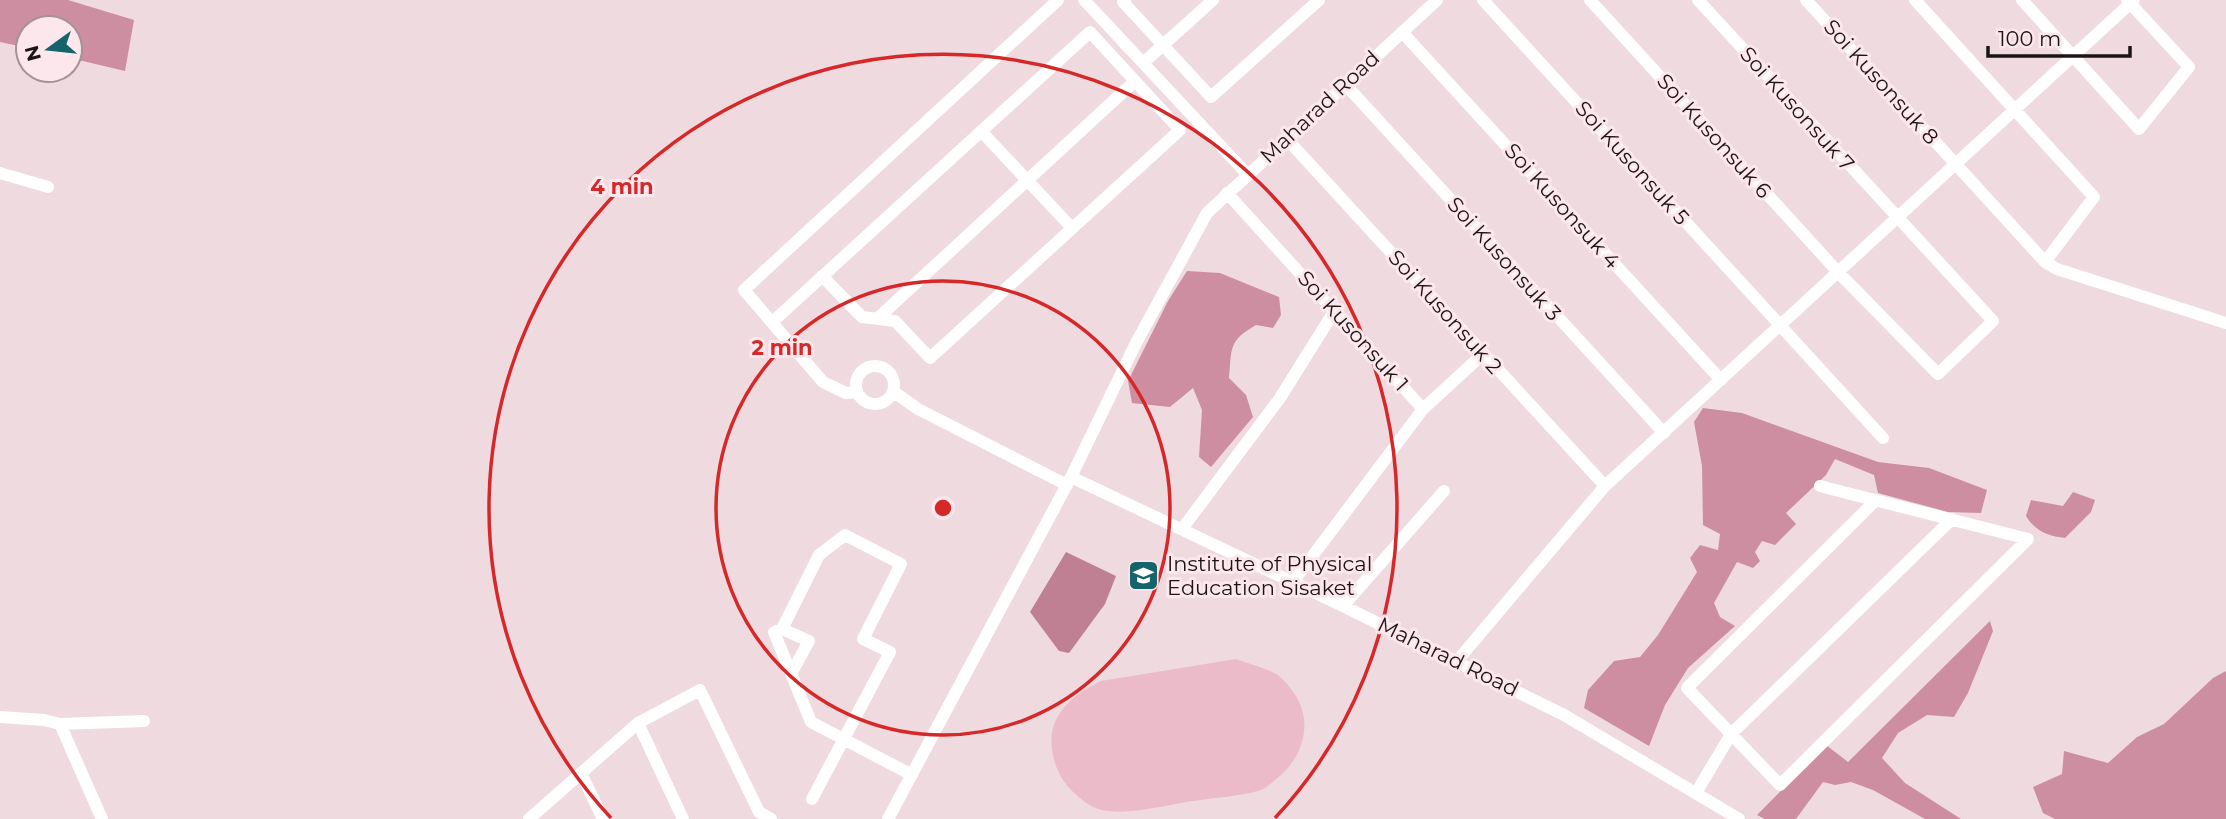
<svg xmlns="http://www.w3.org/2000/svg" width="2226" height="819" viewBox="0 0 2226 819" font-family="Montserrat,sans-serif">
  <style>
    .green { fill: #ecbbc9 }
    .forest { fill: #ce8ea1 }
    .water { fill: #be8092 }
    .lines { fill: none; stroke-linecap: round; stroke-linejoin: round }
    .minor { stroke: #fff; stroke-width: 12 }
    .ring { fill: none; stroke: #d62828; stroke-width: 3.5 }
    .labels { text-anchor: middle; stroke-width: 6; stroke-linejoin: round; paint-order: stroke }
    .street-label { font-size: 21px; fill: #1c1516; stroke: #fce7ec }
    .poi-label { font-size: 21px; fill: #1c1516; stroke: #fce7ec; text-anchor: start }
    .centre { fill: #d62828; stroke: #fce7ec; stroke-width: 3.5 }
    .ring-label { font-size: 21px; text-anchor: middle; font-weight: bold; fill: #d62828; stroke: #fce7ec; stroke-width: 6; stroke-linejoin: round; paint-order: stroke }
  </style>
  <rect width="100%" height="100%" fill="#efdadf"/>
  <!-- green -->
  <path class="green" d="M1236,659C1248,664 1264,667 1276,674C1283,678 1289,686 1294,693C1315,724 1302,760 1274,781C1270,784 1265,789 1261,790C1244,796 1211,798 1193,801C1165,805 1124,817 1098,809C1088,806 1079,797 1072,791C1060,779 1054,765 1052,749C1047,715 1074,694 1101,681Z"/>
  <!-- forest -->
  <path class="forest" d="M0,0H68L134,20L125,71L70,58V28H28V48L0,42Z
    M1187,271L1220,273L1279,297L1281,315L1273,328L1256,325C1228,341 1232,348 1229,378L1246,395L1253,417L1211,467L1199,457L1202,410L1193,388L1170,407L1132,403L1128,381L1168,301Z
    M1703,408L1742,413L1878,462L1929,468L1987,490L1981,513L1948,512L1878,493L1874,475L1835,459L1826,475L1786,513L1796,524L1775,545L1762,541L1755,552L1760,561L1753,568L1737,562L1714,603L1720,617L1735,626L1688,668L1665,705L1649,746L1584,708L1588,690L1614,661L1640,657L1658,635L1697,572L1690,558L1700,545L1718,550L1720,534L1703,525L1702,466L1694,422Z
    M2073,492L2095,500L2091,512L2065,538C2048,536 2035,531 2026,516L2031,500L2063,506Z
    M1990,621L1993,631L1968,693L1954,717L1927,715L1898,733L1882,758L1905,783L1961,819H1925L1873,790L1851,782L1835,785L1823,782L1796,819H1765L1757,815L1826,745L1848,762Z
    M2226,671V819H2055L2043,813L2033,787L2062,774L2064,751L2108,763L2137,737L2164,724L2213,678Z"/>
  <!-- water -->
  <path class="water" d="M1066,552L1116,576L1105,604L1069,653L1059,651L1030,612Z"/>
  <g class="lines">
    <!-- minor -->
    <path class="minor" d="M1084,0L1247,174
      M1125,0L1123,2L1211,97L1319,0
      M1483,0L1883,438
      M1590,0L1838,272L1938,374L1993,321L1698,0
      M1806,0L2045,262L2057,269L2226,323
      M1915,0L2094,197L2045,262
      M2022,0L2139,129L2189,67L2127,0
      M1402,32L1721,380
      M1143,63L1213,0
      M1345,84L1664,433
      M981,131L1072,228
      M1286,138L1605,486
      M0,173L48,187
      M1227,193L1423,409L1483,354
      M877,319L1135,81
      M772,322L780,315L1090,32L1180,130L930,358L895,321L862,317L822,276
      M856 385a19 19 0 1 1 38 0a19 19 0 1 1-38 0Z
      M857,392L846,393L823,382L744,290L1058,0
      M894,392L918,409L1067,485
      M1071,477L1343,606L1564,715L1739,819
      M1820,486C1889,504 1958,521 2028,539L1780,785L1687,688L1876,500
      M1182,529L1280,398L1335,310
      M1293,582L1423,409
      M1343,606L1444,491
      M782,629L819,555L845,535L901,564L863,639L890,652L812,799
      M1457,661L1605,486L2134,0
      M791,674L809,641L782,629L774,632L811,722L912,775
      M0,717L44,720L60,724L144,721
      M638,723L683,819
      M60,724L102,819
      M581,773L603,819
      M1696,793L1731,734L1952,519
      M529,819L638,723L700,690L759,812L771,819
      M888,819L1071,477L1136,343L1207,213L1437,0"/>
  </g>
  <!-- distance rings -->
  <g class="ring">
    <circle cx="943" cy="508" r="227"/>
    <path d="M611 818A454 454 0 1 1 1275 818"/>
  </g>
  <!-- icons -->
  <defs>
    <symbol id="university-square" viewBox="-11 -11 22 22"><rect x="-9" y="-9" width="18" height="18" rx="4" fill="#15636b" stroke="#fce7ec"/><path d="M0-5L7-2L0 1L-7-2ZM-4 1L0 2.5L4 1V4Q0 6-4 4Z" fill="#fff"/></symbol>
  </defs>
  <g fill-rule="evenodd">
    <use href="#university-square" x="1126" y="558" width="35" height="35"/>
  </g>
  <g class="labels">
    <!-- street labels -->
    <g class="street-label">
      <text transform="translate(1881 82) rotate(48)" y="7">Soi Kusonsuk 8</text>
      <text transform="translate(1320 107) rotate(-43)" y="7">Maharad Road</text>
      <text transform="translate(1797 109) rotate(48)" y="7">Soi Kusonsuk 7</text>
      <text transform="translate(1714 136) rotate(48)" y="7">Soi Kusonsuk 6</text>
      <text transform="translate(1632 163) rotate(48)" y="7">Soi Kusonsuk 5</text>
      <text transform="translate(1562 206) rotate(48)" y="7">Soi Kusonsuk 4</text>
      <text transform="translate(1504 259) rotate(48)" y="7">Soi Kusonsuk 3</text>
      <text transform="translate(1445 312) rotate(48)" y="7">Soi Kusonsuk 2</text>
      <text transform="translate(1353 331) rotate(48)" y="7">Soi Kusonsuk 1</text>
      <text transform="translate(1448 657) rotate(26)" y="7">Maharad Road</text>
    </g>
    <!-- poi labels -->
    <g class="poi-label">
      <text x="1167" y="571">Institute of Physical<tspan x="1167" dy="24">Education Sisaket</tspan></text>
    </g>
  </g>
  <circle cx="943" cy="508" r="10" class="centre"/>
  <g class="ring-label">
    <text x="622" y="194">4 min</text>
    <text x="782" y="355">2 min</text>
  </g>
  <!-- north arrow -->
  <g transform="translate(49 49) rotate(255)"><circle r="33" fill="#fce7ec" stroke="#a29396" stroke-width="2"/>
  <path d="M0-5L12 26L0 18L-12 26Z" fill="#15636b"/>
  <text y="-10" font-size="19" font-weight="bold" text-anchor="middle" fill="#1c1516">N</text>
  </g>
  <!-- scale -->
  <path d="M1988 46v10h142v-10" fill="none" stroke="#1c1516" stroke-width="3.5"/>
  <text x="1998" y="46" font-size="21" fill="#1c1516" stroke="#fce7ec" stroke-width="5" paint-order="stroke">100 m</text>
</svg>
